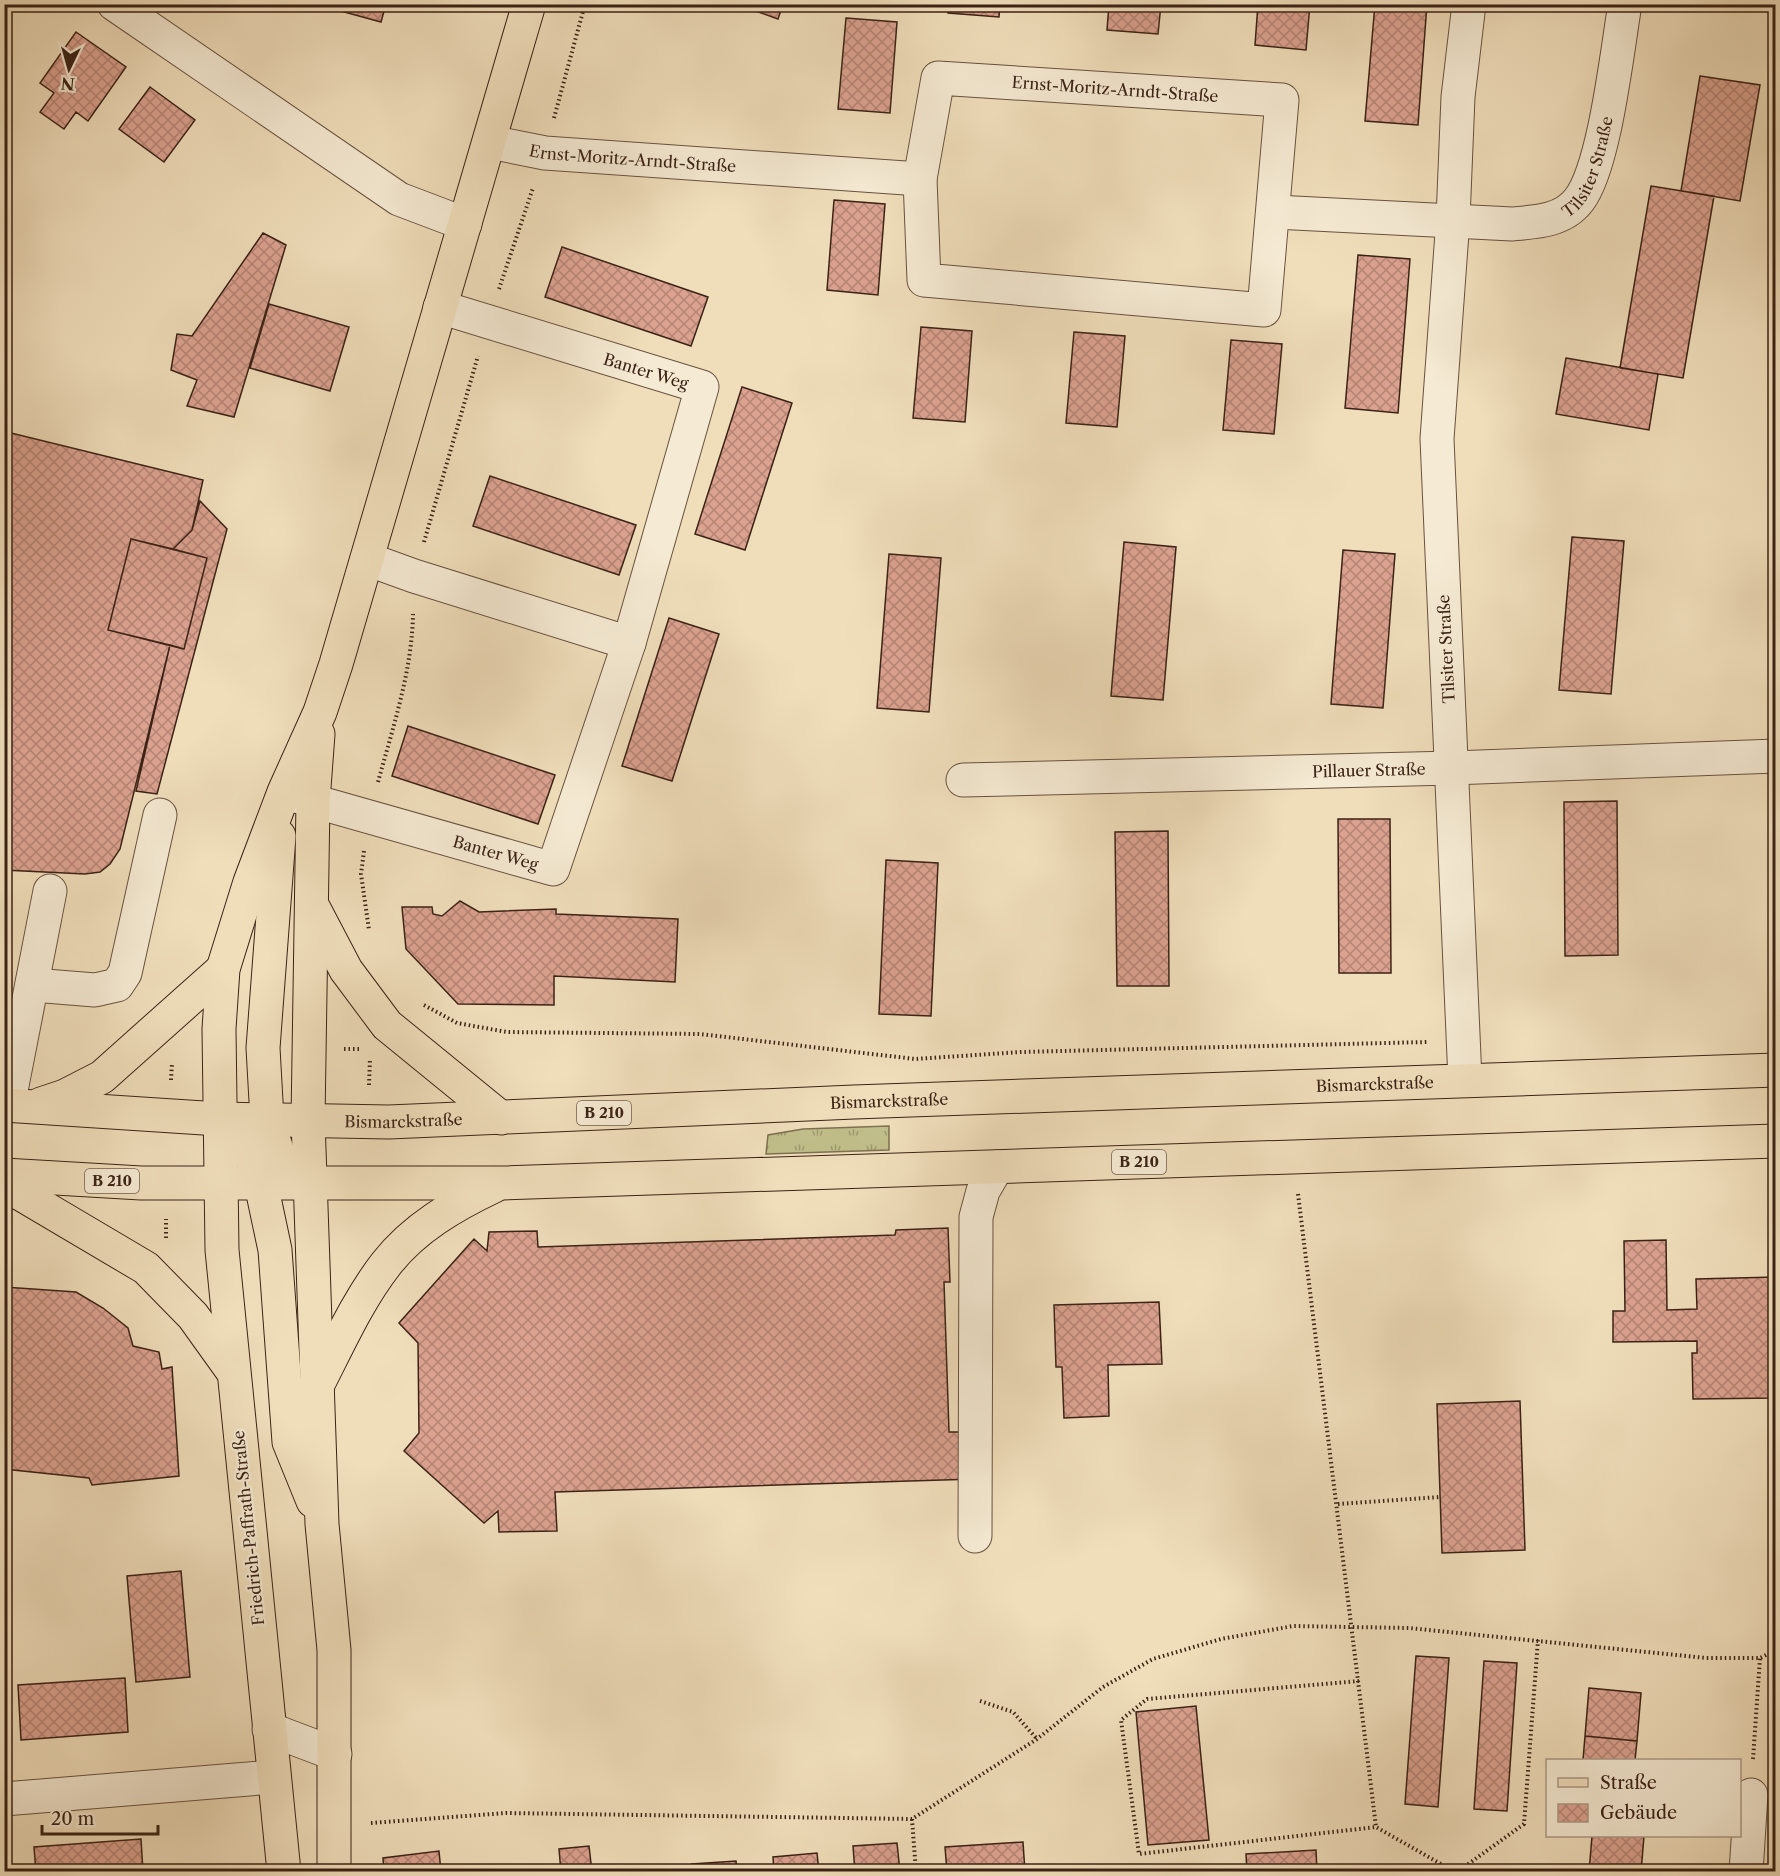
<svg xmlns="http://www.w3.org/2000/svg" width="1780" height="1876" viewBox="0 0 1780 1876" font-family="'Libre Caslon Text',serif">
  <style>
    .grass { fill: url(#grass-tufts); stroke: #7e7050; stroke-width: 1.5 }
    .building { fill: url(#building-cross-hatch); stroke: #3b2216; stroke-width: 1.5 }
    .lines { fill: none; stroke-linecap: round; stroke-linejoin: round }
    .minor-casing { stroke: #68513f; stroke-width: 35 }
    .major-casing { stroke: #3b2216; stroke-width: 35 }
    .path { stroke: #3b2216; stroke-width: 4; stroke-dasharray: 1.5 3; stroke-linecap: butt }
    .minor { stroke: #f5ead3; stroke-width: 33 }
    .major { stroke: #f0debb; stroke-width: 33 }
    .labels { text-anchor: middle; stroke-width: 4.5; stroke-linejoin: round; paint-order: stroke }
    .shield { fill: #f5ead3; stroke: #735e4f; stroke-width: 1.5 }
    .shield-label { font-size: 15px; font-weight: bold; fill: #3b2216 }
    .street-label { font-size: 16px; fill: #3b2216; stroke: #f5ead3 }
  </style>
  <defs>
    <pattern id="grass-tufts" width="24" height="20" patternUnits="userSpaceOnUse" patternTransform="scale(1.5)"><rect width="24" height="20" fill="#c1bf8b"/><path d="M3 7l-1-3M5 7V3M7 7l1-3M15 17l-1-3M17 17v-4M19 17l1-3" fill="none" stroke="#9e9b71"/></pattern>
    <pattern id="building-cross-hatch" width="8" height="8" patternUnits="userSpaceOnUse" patternTransform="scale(1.5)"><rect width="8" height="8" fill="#dca290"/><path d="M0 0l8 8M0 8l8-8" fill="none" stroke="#b48475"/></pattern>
  </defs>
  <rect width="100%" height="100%" fill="#f0debb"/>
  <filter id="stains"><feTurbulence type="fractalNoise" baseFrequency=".00333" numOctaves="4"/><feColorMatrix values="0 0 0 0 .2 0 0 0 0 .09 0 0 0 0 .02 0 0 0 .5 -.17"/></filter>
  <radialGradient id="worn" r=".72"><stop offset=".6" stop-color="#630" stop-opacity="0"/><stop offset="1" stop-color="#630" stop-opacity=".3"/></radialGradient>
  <!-- grass -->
  <path class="grass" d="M889,1126V1150L766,1154L768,1135L803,1129Z"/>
  <!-- building -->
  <path class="building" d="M327,4H386L381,22L326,7Z
    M736,4H783L778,19Z
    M948,4H1000L999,17L948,13Z
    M1109,4H1161L1158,34L1107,30Z
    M1258,4H1310L1306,50L1255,45Z
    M1375,4H1427L1418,125L1365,121Z
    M846,18L897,22L890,113L838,109Z
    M76,32L126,67L88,121L76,112L64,129L40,112L54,93L40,83Z
    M1700,76L1760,85L1740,201L1681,191Z
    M150,87L195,120L164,162L119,129Z
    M1651,186L1714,196L1683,378L1620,368Z
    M834,200L885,204L878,295L827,290Z
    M263,233L286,245L234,417L187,406L197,380L171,370L177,334L192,336Z
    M562,247L708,297L691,346L545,297Z
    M1358,255L1410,259L1398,413L1345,408Z
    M269,304L349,327L330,391L250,368Z
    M921,327L972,331L965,422L913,418Z
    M1074,332L1125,336L1117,427L1066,423Z
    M1231,340L1282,344L1274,434L1223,430Z
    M1566,358L1658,374L1649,430L1556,414Z
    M742,387L792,403L745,550L695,534Z
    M4,431L11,433L4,456Z
    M11,433L203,480L192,530L173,549L131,539L108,630L170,645L120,849L110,864L100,872L85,874L4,870V456Z
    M490,476L636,525L619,575L473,526Z
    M200,501L227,529L157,794L136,791L170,645L184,649L207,558L173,549L192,530Z
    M1572,537L1624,541L1611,694L1559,690Z
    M131,539L207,558L184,649L108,630Z
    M1124,542L1176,547L1163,700L1111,696Z
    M1343,550L1395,554L1383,708L1331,704Z
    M889,554L941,558L929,712L877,708Z
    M1776,606V691L1769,690Z
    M669,618L719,634L672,781L622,766Z
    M408,726L555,775L538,824L392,776Z
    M1617,801L1618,955L1565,956L1564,802Z
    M1338,819H1390L1391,973H1339Z
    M1168,831L1169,986H1117L1115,832Z
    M886,860L938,863L931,1016L879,1014Z
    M460,901L479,912L556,909V914L678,919L675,982L554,976V1005L458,1004L406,949L402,907H432L433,914L442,916Z
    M948,1228L950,1282H944L949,1432H973L975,1479L555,1492L557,1531L499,1532L498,1511L484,1523L404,1451L419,1433L418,1343L399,1323L474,1239L487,1251L489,1232L537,1231L538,1247L895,1235L896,1230Z
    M1666,1240L1667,1310L1697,1309L1696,1279L1776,1277V1398L1693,1399L1692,1353H1697V1341L1613,1342V1311H1625L1624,1241Z
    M4,1287L76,1292L103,1308L128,1328L133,1346L159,1352L162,1369L172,1367L179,1476L92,1485L89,1478L4,1469Z
    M1159,1302L1162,1364L1108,1365L1109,1416L1064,1418L1062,1367H1056L1054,1305Z
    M1520,1401L1525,1550L1442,1553L1437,1404Z
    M181,1571L190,1677L136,1682L127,1576Z
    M1416,1656L1449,1658L1438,1807L1405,1804Z
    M1484,1661L1517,1663L1507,1811L1474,1809Z
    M125,1678L128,1732L21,1740L18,1685Z
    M1589,1688L1641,1693L1637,1741L1585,1736Z
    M1196,1706L1209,1840L1148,1845L1136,1712Z
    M1585,1736L1637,1741L1635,1760H1583Z
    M1592,1836H1644L1641,1872H1589Z
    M141,1839L143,1872H36L34,1847Z
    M1023,1842L1025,1872H947L945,1847Z
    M897,1843L900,1872H855L853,1846Z
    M589,1846L592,1872H561L559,1849Z
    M1316,1850L1317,1872H1247L1246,1854Z
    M439,1851L441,1872H384L383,1858Z
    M817,1853L819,1872H774L773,1857Z
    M736,1861L737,1872H693L692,1864Z"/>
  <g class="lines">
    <defs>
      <g id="minor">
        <path d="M114,4L399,199L465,224"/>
        <path d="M938,78L1282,100L1264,310L924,280L920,179Z"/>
        <path id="s1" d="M490,142L545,153L920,179"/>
        <path id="s2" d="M1275,212L1512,224C1536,222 1563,221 1579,200C1605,166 1617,51 1625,4"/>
        <path d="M367,559L414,576L629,643"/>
        <path id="s3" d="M963,780L1452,768L1776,756"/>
        <path id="s4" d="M285,793L553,869L629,643L702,387L440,307"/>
        <path d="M33,985L95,990L117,985L125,973L160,815"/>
        <path d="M1465,1080L1437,439L1453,219L1458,97L1469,4"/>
        <path d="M8,1106L50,891"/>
        <path d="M975,1536L976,1217L983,1191L997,1167"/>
        <path d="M269,1729L335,1754"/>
        <path d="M4,1799L273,1777"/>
        <path d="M1746,1872L1751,1795"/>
      </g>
      <g id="major">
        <path d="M318,734L313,801L308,1120L322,1524L334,1650V1872"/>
        <path d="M279,836L263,1048L267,1119L279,1156L291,1171L310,1185"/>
        <path d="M314,909L346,970L387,1025L501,1118"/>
        <path d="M41,1104L65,1096L102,1077L223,969"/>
        <path id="s5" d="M4,1105L219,1119L389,1122L854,1102L1776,1070"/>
        <path d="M219,1119L249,1150L261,1184L275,1250L289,1442L313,1501"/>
        <path d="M4,1175L141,1183H502L1776,1141"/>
        <path d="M4,1184L146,1268L193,1316L231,1369"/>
        <path d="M318,1384C339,1343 358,1300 386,1264C414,1228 454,1205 494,1186"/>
        <path d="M284,1872L222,1250L219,1029L223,969L250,882L284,792L320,712L336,664L529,4"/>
      </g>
    </defs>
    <!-- minor casing -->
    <use href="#minor" class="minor-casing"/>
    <!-- major casing -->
    <use href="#major" class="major-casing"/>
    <!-- path -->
    <path class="path" d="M554,118L585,4
      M499,289L533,188
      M424,542L478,356
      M378,782C393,727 412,671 413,614
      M364,851L361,874L369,930
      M424,1005L457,1023L507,1032L700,1034L915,1059L1021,1052L1427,1042
      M344,1049H360
      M171,1080L172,1063
      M369,1085L370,1059
      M1298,1194L1376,1827
      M166,1238V1219
      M1338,1504L1440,1497
      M1359,1681L1147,1699L1121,1720L1139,1854L1376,1827L1455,1872
      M980,1701L1013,1712L1037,1739
      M1753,1759L1760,1658
      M912,1819L916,1872
      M371,1823L506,1813L912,1819L1037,1739L1103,1687L1153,1659L1221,1639L1293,1626L1409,1628L1706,1658H1760L1776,1650
      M1457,1872L1524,1824L1538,1640"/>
    <!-- minor -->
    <use href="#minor" class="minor"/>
    <!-- major -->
    <use href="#major" class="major"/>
  </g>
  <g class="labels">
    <!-- shield labels -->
    <g class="shield">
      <rect x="577" y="1101" width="54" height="24" rx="4.5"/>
      <rect x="1112" y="1150" width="54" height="24" rx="4.5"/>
      <rect x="85" y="1169" width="54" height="24" rx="4.5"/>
    </g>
    <g class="shield-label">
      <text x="604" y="1118">B 210</text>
      <text x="1139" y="1167">B 210</text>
      <text x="112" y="1186">B 210</text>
    </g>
    <!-- street labels -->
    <g class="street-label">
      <text transform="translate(1115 89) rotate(4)" y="6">Ernst-Moritz-Arndt-Straße</text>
      <text dy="6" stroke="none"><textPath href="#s1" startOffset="144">Ernst-Moritz-Arndt-Straße</textPath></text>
      <text dy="6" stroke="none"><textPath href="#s2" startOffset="345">Tilsiter Straße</textPath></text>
      <text transform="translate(646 371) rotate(17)" y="6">Banter Weg</text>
      <text transform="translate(1446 649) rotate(-93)" y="6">Tilsiter Straße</text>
      <text dy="6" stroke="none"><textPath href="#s3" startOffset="406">Pillauer Straße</textPath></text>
      <text dy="6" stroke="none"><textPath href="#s4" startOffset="219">Banter Weg</textPath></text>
      <text dy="6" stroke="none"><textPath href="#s5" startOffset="1372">Bismarckstraße</textPath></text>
      <text dy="6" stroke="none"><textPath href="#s5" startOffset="886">Bismarckstraße</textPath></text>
      <text dy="6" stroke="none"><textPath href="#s5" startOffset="400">Bismarckstraße</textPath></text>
      <text transform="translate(248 1528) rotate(-96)" y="6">Friedrich-Paffrath-Straße</text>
    </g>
  </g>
  <!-- margin -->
  <rect width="1780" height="1876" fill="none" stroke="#f0debb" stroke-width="24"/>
  <rect x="6" y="6" width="1768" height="1864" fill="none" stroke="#3b2216" stroke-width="3"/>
  <rect x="12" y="12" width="1756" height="1852" fill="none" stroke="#3b2216" stroke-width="1.5"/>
  <!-- legend -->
  <rect x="1546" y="1759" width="195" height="78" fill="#f5ead3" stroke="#ab9a87" stroke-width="1.5"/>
  <rect x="1558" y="1778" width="30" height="9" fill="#f0debb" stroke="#ab9a87" stroke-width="1.5"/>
  <text x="1600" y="1789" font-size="18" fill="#3b2216">Straße</text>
  <rect x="1558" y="1804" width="30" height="18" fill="url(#building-cross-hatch)" stroke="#ab9a87" stroke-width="1.5"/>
  <text x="1600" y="1819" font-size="18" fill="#3b2216">Gebäude</text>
  <!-- north arrow -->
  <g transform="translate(69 69) rotate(185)" stroke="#f5ead3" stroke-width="4.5" paint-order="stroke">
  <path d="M0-4.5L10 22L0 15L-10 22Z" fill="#3b2216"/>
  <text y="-9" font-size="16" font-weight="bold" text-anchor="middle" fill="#3b2216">N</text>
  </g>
  <!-- scale -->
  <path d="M42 1825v9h116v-9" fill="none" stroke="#3b2216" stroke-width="3"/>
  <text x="51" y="1825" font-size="18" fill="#3b2216" stroke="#f5ead3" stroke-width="4.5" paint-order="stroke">20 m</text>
  <rect width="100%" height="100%" filter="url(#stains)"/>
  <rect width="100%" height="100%" fill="url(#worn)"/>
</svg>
